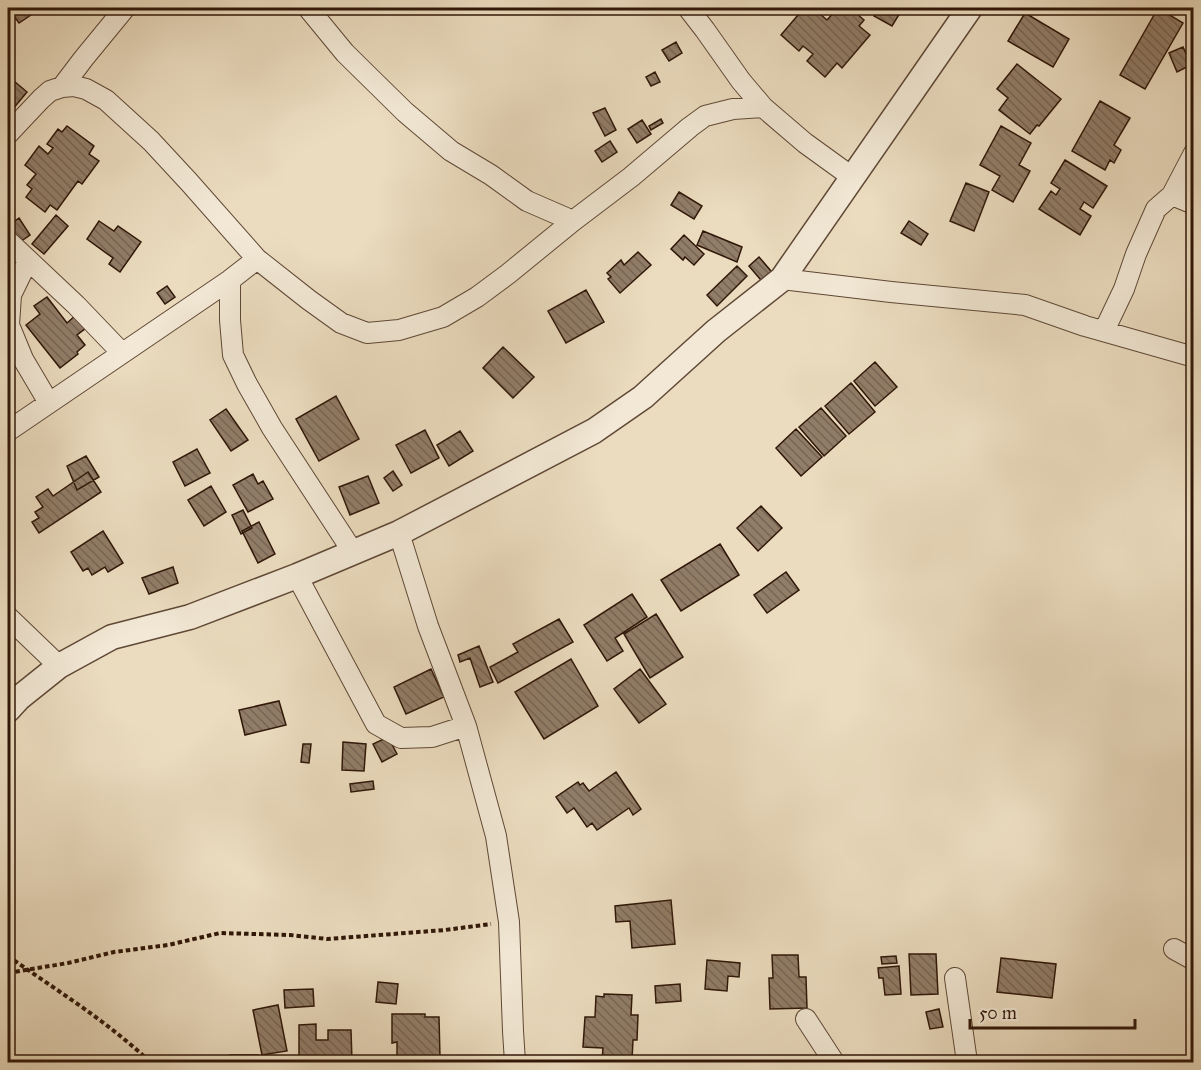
<svg xmlns="http://www.w3.org/2000/svg" width="1201" height="1070" viewBox="0 0 1201 1070" font-family="'IM FELL Great Primer',serif">
  <style>
    .building { fill: url(#building-back-hatch); stroke: #301709; stroke-width: 1.5 }
    .lines { fill: none; stroke-linecap: round; stroke-linejoin: round }
    .minor-casing { stroke: #5f4836; stroke-width: 22 }
    .tertiary-casing { stroke: #5f4836; stroke-width: 27 }
    .path { stroke: #301709; stroke-width: 4; stroke-dasharray: 4.5 3; stroke-linecap: butt }
    .minor { stroke: #f2e8d5; stroke-width: 20 }
    .tertiary { stroke: #f2e8d5; stroke-width: 24 }
  </style>
  <defs>
    <pattern id="building-back-hatch" width="6" height="6" patternUnits="userSpaceOnUse" patternTransform="scale(1.5)"><rect width="6" height="6" fill="#917d68"/><path d="M-1 5l2 2M0 0l6 6M5-1l2 2" fill="none" stroke="#776554"/></pattern>
  </defs>
  <rect width="100%" height="100%" fill="#ebdcbf"/>
  <filter id="stains"><feTurbulence type="fractalNoise" baseFrequency=".00333" numOctaves="4"/><feColorMatrix values="0 0 0 0 .2 0 0 0 0 .09 0 0 0 0 .02 0 0 0 .5 -.17"/></filter>
  <radialGradient id="worn" r=".72"><stop offset=".6" stop-color="#630" stop-opacity="0"/><stop offset="1" stop-color="#630" stop-opacity=".3"/></radialGradient>
  <!-- building -->
  <path class="building" d="M18,8H34L37,11L19,23L11,12Z
    M804,8H813L827,20L838,8H850L864,20L859,26L870,35L842,68L837,63L825,77L807,61L813,54L803,46L799,51L781,35Z
    M879,8H903L892,26L874,16Z
    M1158,8L1183,23L1145,89L1120,75Z
    M1025,13L1069,39L1053,67L1008,41Z
    M676,42L682,53L669,61L662,50Z
    M1183,47L1191,65L1177,72L1169,53Z
    M1017,64L1061,99L1039,126L1037,125L1030,134L999,110L1008,98L997,89Z
    M655,72L660,82L651,86L646,77Z
    M8,76L27,92L12,110L8,107Z
    M1100,101L1130,118L1114,145L1121,150L1114,163L1110,160L1105,170L1072,151Z
    M605,108L616,130L605,136L593,113Z
    M661,119L663,123L651,130L649,126Z
    M642,120L651,134L637,143L628,129Z
    M67,126L94,146L89,154L99,161L82,184L78,181L57,210L50,205L45,212L26,197L32,189L27,185L36,174L25,165L39,146L48,154L53,148L47,144L58,129L62,132Z
    M1001,126L1031,143L1019,165L1030,171L1013,202L992,190L1000,176L980,165Z
    M610,141L617,152L602,162L595,151Z
    M1065,160L1107,186L1093,208L1084,202L1080,209L1091,216L1080,235L1039,209L1051,191L1056,195L1060,189L1051,183Z
    M966,183L989,192L974,231L950,221Z
    M679,192L702,206L694,219L671,205Z
    M56,215L68,226L44,254L32,244Z
    M19,218L30,235L17,244L8,231V226Z
    M99,221L114,231L118,226L141,242L120,272L109,264L113,258L87,239Z
    M909,221L928,234L921,245L901,233Z
    M703,231L742,247L737,262L697,245Z
    M684,235L704,254L694,265L685,257L683,260L671,249Z
    M638,252L651,265L620,293L608,279L611,277L607,273L621,260L624,265Z
    M759,257L776,277L766,286L749,266Z
    M737,266L747,276L717,306L707,295Z
    M167,286L175,297L165,304L157,293Z
    M586,290L604,322L566,343L548,311Z
    M47,297L67,323L76,315L86,328L77,335L85,345L77,352L78,354L60,368L26,325L40,314L34,306Z
    M503,347L534,377L513,398L483,368Z
    M875,362L897,387L875,406L854,381Z
    M851,383L875,412L849,434L825,406Z
    M336,396L359,439L319,461L296,419Z
    M821,408L846,436L824,456L799,427Z
    M226,409L248,440L231,451L210,420Z
    M796,429L822,457L801,476L776,448Z
    M425,430L439,458L411,473L396,445Z
    M460,431L473,451L449,466L437,445Z
    M197,449L210,473L185,486L173,462Z
    M86,456L99,477L77,490L67,466Z
    M393,471L402,485L393,491L384,478Z
    M88,472L101,492L39,533L32,522L39,518L35,512L43,507L36,497L48,489L53,496Z
    M253,474L258,484L263,481L273,499L248,512L233,485Z
    M368,476L379,503L350,515L339,487Z
    M211,486L226,512L204,526L188,500Z
    M761,506L782,528L758,551L737,528Z
    M243,510L252,528L241,534L232,515Z
    M259,522L275,554L258,563L242,531Z
    M103,531L123,563L108,572L105,567L92,575L88,568L83,571L71,552Z
    M720,544L739,575L681,611L661,580Z
    M173,567L178,583L149,594L142,578Z
    M786,572L799,590L767,613L754,595Z
    M632,594L647,617L615,638L623,651L607,661L584,625Z
    M656,614L683,657L650,678L624,634Z
    M559,619L573,642L498,683L490,667L518,652L513,644Z
    M479,646L493,682L480,687L470,658L460,662L458,655Z
    M571,659L598,706L544,739L515,692Z
    M431,669L444,697L406,714L394,687Z
    M640,669L666,704L639,723L614,689Z
    M279,701L286,725L245,735L239,710Z
    M388,737L397,754L382,762L373,744Z
    M343,742L366,744L364,771L342,770Z
    M303,744H311L309,763L301,762Z
    M616,772L641,809L633,815L629,808L597,830L592,823L587,827L574,808L567,813L556,797L578,782L580,785L583,783L589,791Z
    M373,781L374,789L351,792L350,784Z
    M671,900L675,944L632,948L630,921L616,922L615,906Z
    M909,954H936L938,994L911,995Z
    M772,955H798L799,977H806L807,1008L770,1009L769,978H773Z
    M896,956L897,963L882,964L881,957Z
    M1001,958L1056,964L1052,998L997,992Z
    M707,960L740,963L739,977L728,976L727,991L705,989Z
    M899,966L901,994L885,995L883,978H879L878,968Z
    M378,982L398,984L396,1004L376,1002Z
    M680,984L681,1001L656,1003L655,986Z
    M313,989L314,1006L285,1008L284,990Z
    M604,994L632,995L631,1015H638L637,1040H633L632,1060L625,1059L624,1061L602,1060L603,1048L583,1047L585,1017H595L596,996L604,997Z
    M278,1005L287,1051L262,1055L253,1010Z
    M939,1009L943,1027L930,1029L926,1012Z
    M392,1014H425V1017H439L440,1058H397V1042L392,1043Z
    M316,1024V1040H328V1030H351L352,1062H299V1025Z
    M230,1055H258V1062H230Z"/>
  <g class="lines">
    <defs>
      <path id="minor" d="M308,8L345,53L405,112L451,151L491,175L527,201L573,221
        M688,8L705,30L741,81L763,107L805,143L852,177
        M62,87L84,58L125,8
        M8,134L41,99L50,91L62,87L74,86L86,89L106,100L151,141L189,182L257,259L309,300L341,323L367,333L399,330L443,317L477,297L508,274L573,221L631,177L690,127L705,116L733,109L763,107
        M1172,195L1194,153
        M8,241L76,305L122,353
        M28,260L11,295L9,325L23,359L49,403
        M782,279L891,292L1025,305L1085,326L1194,357
        M230,280V320L233,355L247,384L272,428L353,552
        M1104,331L1124,289L1136,254L1156,209L1172,195L1194,204
        M8,431L230,280L257,259
        M399,533L428,626L466,726L496,836L509,922L513,1031L515,1062
        M297,576L376,724L401,738L432,737L466,726
        M8,617L59,666
        M1174,949L1194,960
        M955,978L967,1062
        M806,1019L834,1062"/>
      <path id="tertiary" d="M8,710L19,698L59,666L112,637L190,617L297,576L399,533L594,431L643,397L716,331L782,279L970,8"/>
    </defs>
    <!-- minor casing -->
    <use href="#minor" class="minor-casing"/>
    <!-- tertiary casing -->
    <use href="#tertiary" class="tertiary-casing"/>
    <!-- path -->
    <path class="path" d="M8,956C56,990 107,1021 150,1062
      M8,973L68,963L114,952L168,945L220,933L290,935L327,939L445,930L491,924"/>
    <!-- minor -->
    <use href="#minor" class="minor"/>
    <!-- tertiary -->
    <use href="#tertiary" class="tertiary"/>
  </g>
  <!-- margin -->
  <rect width="1201" height="1070" fill="none" stroke="#ebdcbf" stroke-width="30"/>
  <rect x="9" y="9" width="1183" height="1052" fill="none" stroke="#301709" stroke-width="3"/>
  <rect x="15" y="15" width="1171" height="1040" fill="none" stroke="#301709" stroke-width="1.5"/>
  <!-- scale -->
  <path d="M970 1019v9h165v-9" fill="none" stroke="#301709" stroke-width="3"/>
  <text x="979" y="1019" font-size="18" fill="#301709" stroke="#f2e8d5" stroke-width="4.5" paint-order="stroke">50 m</text>
  <rect width="100%" height="100%" filter="url(#stains)"/>
  <rect width="100%" height="100%" fill="url(#worn)"/>
</svg>
